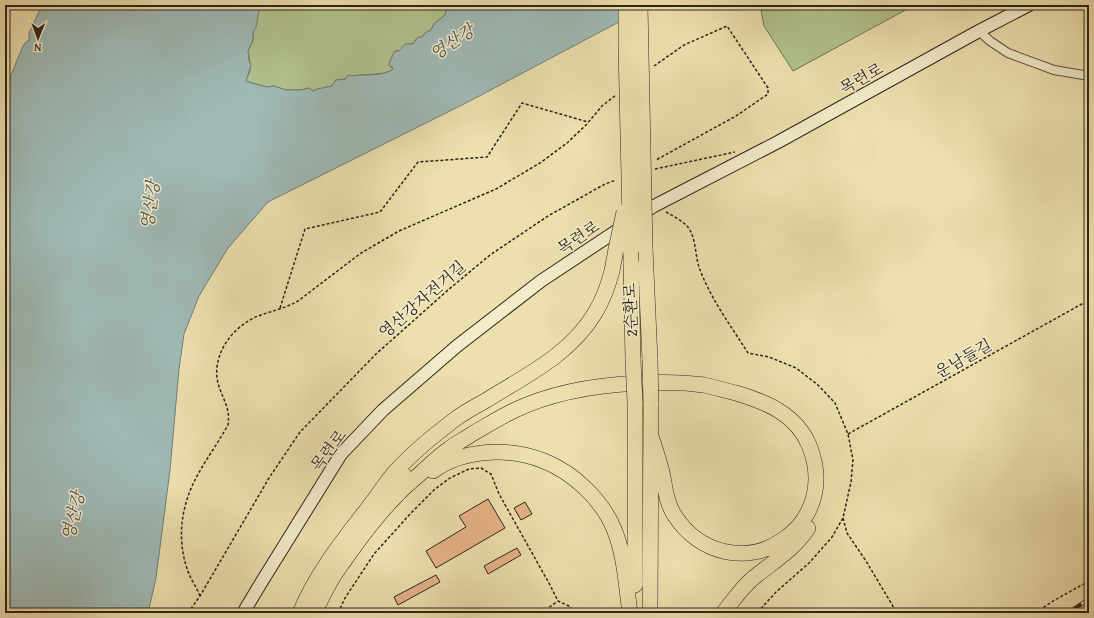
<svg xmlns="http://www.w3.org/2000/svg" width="1094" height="618" viewBox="0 0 1094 618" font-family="'Gentium Book Plus','Noto Serif KR',serif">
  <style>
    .green { fill: #b2c38f; stroke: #6f7454 }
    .water { fill: #9fbab6; stroke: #717e78 }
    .building { fill: #e6b388; stroke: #2c241a }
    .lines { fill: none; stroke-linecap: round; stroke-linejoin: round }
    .street-casing { stroke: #5c533f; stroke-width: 10 }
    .secondary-casing { stroke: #2c241a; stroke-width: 14 }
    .highway-casing { stroke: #2c241a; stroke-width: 16 }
    .path { stroke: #2c241a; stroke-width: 1.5; stroke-dasharray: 3 2; stroke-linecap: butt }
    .street { stroke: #f3ebca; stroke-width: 8 }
    .secondary { stroke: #f3ebca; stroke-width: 12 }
    .highway { stroke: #ede0ae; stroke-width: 15 }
    .rail-casing { stroke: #2c241a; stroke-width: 4 }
    .rail { stroke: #f3ebca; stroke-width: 2.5; stroke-dasharray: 8; stroke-linecap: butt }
    .highway-bridge-casing { stroke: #2c241a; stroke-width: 16; stroke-linecap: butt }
    .highway-bridge { stroke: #ede0ae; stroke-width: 15 }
    .labels { text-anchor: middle; stroke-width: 3; stroke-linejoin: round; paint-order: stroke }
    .street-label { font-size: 16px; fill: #2c241a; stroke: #f3ebca }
    .water-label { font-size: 17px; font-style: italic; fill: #4e5149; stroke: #f3ebca }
  </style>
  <rect width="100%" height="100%" fill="#ede0ae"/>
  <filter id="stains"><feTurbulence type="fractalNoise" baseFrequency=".005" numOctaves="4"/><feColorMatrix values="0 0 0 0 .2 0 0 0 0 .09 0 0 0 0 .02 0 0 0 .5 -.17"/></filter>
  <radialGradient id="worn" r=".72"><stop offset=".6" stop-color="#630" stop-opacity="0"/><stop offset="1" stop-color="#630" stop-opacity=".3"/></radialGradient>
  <!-- green -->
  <path class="green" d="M260,5H448L446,11L445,15L434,24L431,30L425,33L422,37L415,40L413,44H408L399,51H395L390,61L389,65L393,69L392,70C382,76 366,73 355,76C348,77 343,80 336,80L332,86L318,89L313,91L309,88L301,90H286L274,86L267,87L252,83L246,81C247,77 249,74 250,71C251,67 249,55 248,51L253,40V32Z
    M760,5H909L911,7L793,71L764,26Z"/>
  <!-- water -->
  <path class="water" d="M42,5H260L256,27L253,32V40L248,51C249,56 248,61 251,65L246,81L252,83L267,87L274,86L286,90H301L309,88L313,91L318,89L332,86L336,80L346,79L347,76L350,75L352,76C357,75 361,75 366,75C374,75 385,74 392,70L393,68L389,65L390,61L395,51H399L405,44H413L418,37H422L425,33L431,30L434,24L445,15L448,5H651L468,102L268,202L228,248L199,296L184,334L179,369L170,470L156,578L148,613H5V518L10,515L5,472V103L11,76L17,60L24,44L29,40V33Z"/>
  <!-- building -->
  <path class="building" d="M488,499L505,528L436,568L426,551L466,527L459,516Z
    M525,502L532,514L521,520L514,508Z
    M517,548L521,555L488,574L484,566Z
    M436,575L440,582L398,605L394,597Z"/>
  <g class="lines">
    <defs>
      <path id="street" d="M979,31L990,41L1008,53L1054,70L1089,76"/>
      <path id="secondary" d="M243,613L261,583L341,454L383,410L457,346L541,281L654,206L778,142L979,31L1029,5"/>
      <path id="highway" d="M645,248L650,360
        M631,262L633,360
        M635,402V585
        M433,471C463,449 509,447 544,461C574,473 602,500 614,529C625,556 626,585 630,613
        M372,503L404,475
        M300,613C316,573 345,538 371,504C379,494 386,482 395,472C412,453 433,436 454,420C463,413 474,407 485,401C525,376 570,355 595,313C603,300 608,286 612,271
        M314,613C319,603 324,593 329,584C333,576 339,568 344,561C360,538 377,515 397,495C405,486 415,479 424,470C432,463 440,455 449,449C456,443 465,439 472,434C486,426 499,418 513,411C552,392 596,385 639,383C661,382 683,382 704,385C715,387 726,391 736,393C766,402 796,414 809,445C818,467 819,490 808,512C802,524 794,532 784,539C747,566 699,553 675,516C666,503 665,486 662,472C659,460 655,448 651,436
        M650,613L651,404
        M723,613C732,602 741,589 751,580C771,563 794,550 808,528"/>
    </defs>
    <!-- street casing -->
    <use href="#street" class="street-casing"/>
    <!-- secondary casing -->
    <use href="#secondary" class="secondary-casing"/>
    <!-- highway casing -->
    <use href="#highway" class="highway-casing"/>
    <!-- path -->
    <path class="path" d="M654,66L684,45L727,26L768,88V94L736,116L656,160
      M655,169L735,152
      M666,212C673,216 681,220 687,226C696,236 695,255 699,267C710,298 731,326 748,353L769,357L796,368L818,385L835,403L848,434L853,460L851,482L843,518L832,537L809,563L776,592L757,613
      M280,308L305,229L380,212L418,162L487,157L522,103L588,122
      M848,434L1089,300
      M843,518L847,533L866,561L897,613
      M200,596C197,588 192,581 189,574C177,544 180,512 193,484C203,463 217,445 228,425C231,405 220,397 217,378C214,351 234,326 258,316C272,311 286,308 298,301L361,253L399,231L496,189L540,163L567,143L586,125L602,106L616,95
      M188,613L200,596L269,478L300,432L376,354L448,290L490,255L548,216L605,184L616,180
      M338,613L345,598L374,554L411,513L435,489L450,478L469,469L481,468L491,474L499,494L550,585L558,601L571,607V613
      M541,613L558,601
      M1035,613L1053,601L1089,581"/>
    <!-- street -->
    <use href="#street" class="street"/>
    <!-- secondary -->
    <use href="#secondary" class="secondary"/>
    <!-- highway -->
    <use href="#highway" class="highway"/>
    <defs>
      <path id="rail" d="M1068,613L1089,599"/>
    </defs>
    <!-- rail casing -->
    <use href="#rail" class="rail-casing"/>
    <!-- rail -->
    <use href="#rail" class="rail"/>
    <defs>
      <path id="highway-bridge" d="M626,5V48L631,262
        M640,5L645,248
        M612,271L616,249L624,212
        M633,360L635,402
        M650,360L651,404"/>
    </defs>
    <!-- highway-bridge casing -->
    <use href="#highway-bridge" class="highway-bridge-casing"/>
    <!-- highway-bridge -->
    <use href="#highway-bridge" class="highway-bridge"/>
  </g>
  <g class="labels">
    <!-- street labels -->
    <g class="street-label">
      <text transform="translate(861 78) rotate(-29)" y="6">목련로</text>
      <text transform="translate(578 237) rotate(-34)" y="6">목련로</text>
      <text transform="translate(422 299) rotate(-41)" y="6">영산강자전거길</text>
      <text transform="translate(630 310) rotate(-92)" y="6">2순환로</text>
      <text transform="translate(963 358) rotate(-29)" y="6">운남들길</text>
      <text transform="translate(328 450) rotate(-53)" y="6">목련로</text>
    </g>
    <!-- water labels -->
    <g class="water-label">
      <text transform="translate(452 42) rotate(-34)" y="6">영산강</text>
      <text transform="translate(150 205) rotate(-82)" y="6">영산강</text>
      <text transform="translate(73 516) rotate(-77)" y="6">영산강</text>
    </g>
  </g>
  <!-- margin -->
  <rect width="1094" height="618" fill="none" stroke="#ede0ae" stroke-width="20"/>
  <rect x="6" y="6" width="1082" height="606" fill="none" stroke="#2c241a" stroke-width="2"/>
  <rect x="10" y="10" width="1074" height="598" fill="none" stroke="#2c241a"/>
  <!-- north arrow -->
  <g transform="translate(38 38) rotate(181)" stroke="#f3ebca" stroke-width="3" paint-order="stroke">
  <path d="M0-3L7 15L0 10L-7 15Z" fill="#2c241a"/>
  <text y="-6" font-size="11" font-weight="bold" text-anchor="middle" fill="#2c241a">N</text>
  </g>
  <rect width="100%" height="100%" filter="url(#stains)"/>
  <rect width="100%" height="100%" fill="url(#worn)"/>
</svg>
